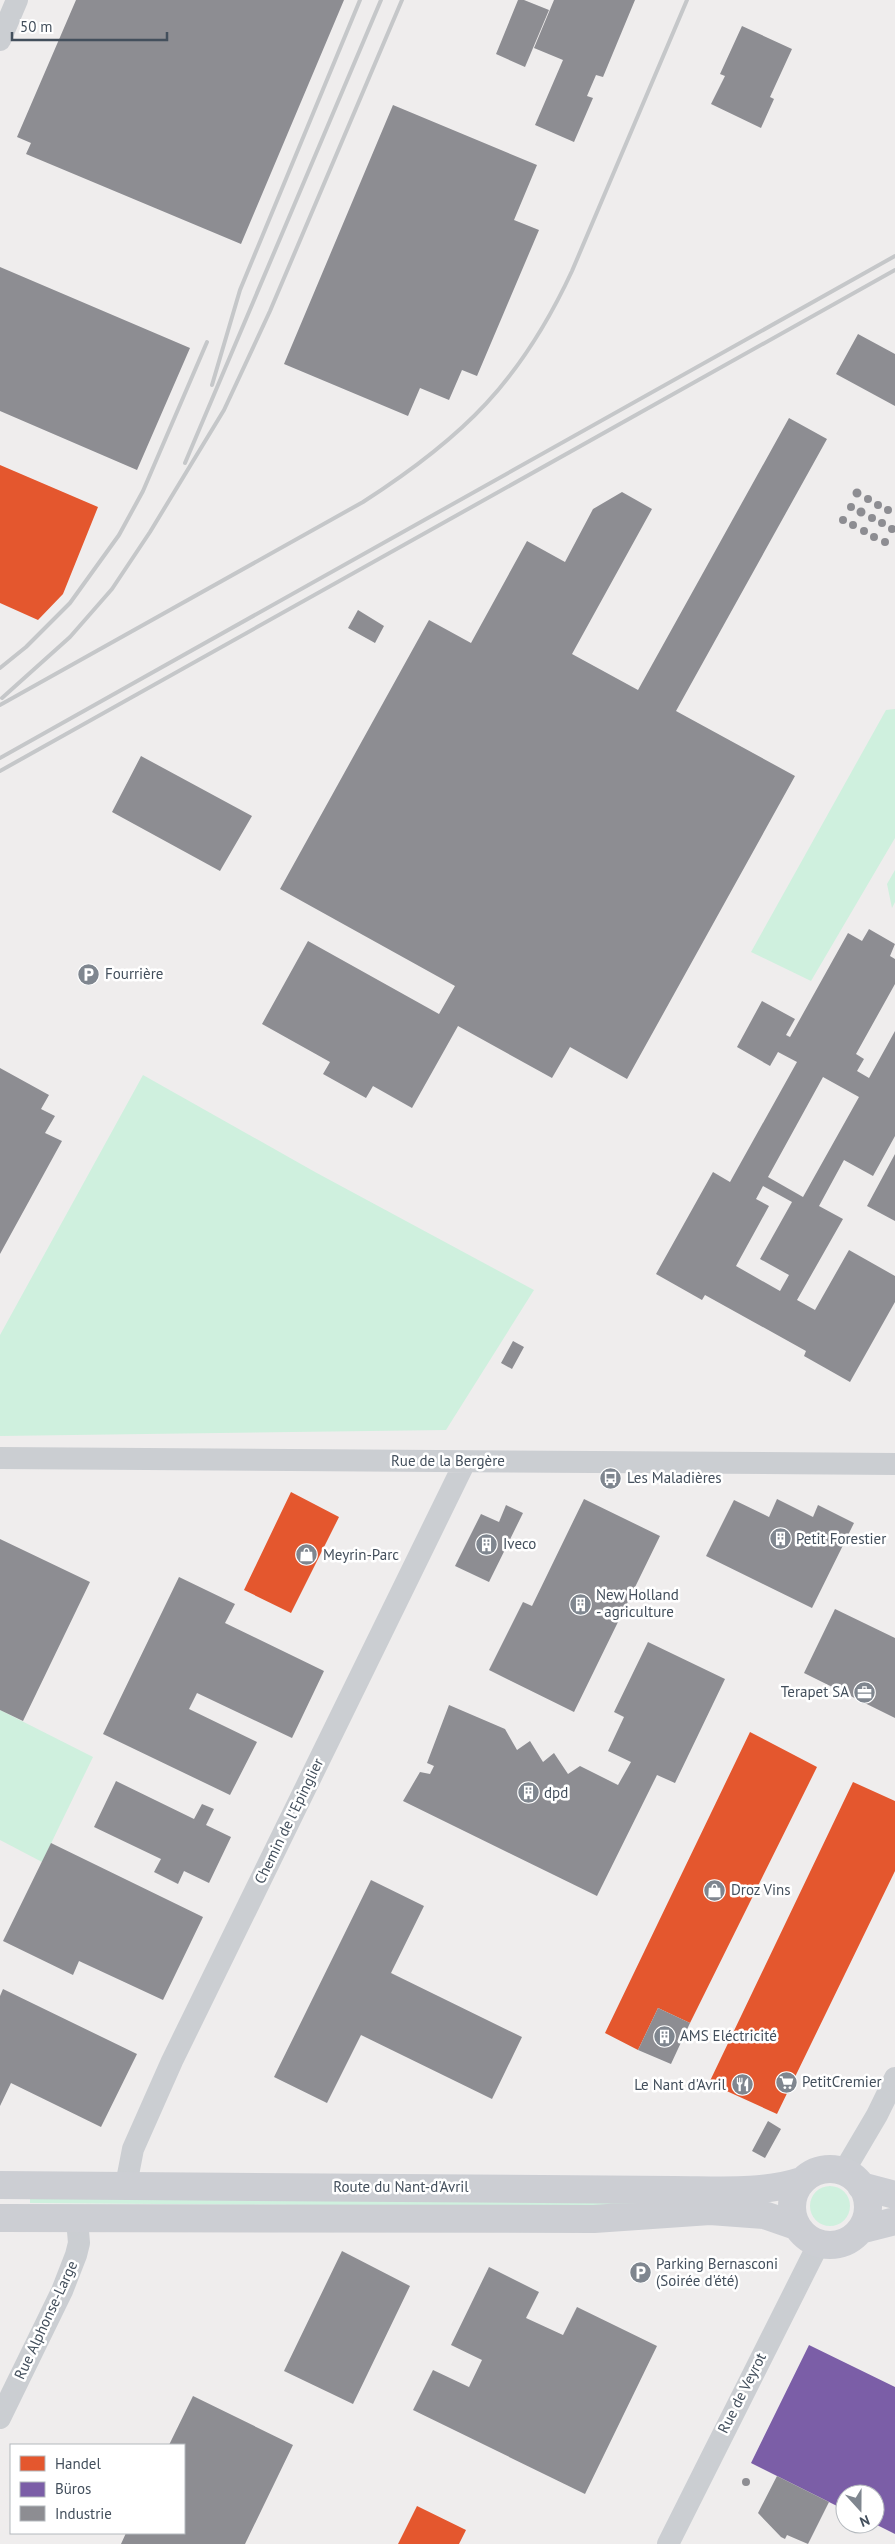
<svg xmlns="http://www.w3.org/2000/svg" width="895" height="2544" viewBox="0 0 895 2544" font-family="'PT Sans',sans-serif">
  <style>
    .green { fill: #cff0de }
    .shops { fill: #e4572e }
    .offices { fill: #7b5ea7 }
    .industry { fill: #8d8d92; fill-rule: evenodd }
    .lines { fill: none; stroke-linecap: round; stroke-linejoin: round }
    .minor { stroke: #cbced2; stroke-width: 22 }
    .secondary { stroke: #ccced3; stroke-width: 28 }
    .rail { stroke: #c5c7c9; stroke-width: 4 }
    .labels { text-anchor: middle; stroke-width: 5; stroke-linejoin: round; paint-order: stroke }
    .poi-label { font-size: 15px; fill: #434f5c; stroke: #fff; text-anchor: start }
    .street-label { font-size: 15px; fill: #434f5c; stroke: #fff }
  </style>
  <rect width="100%" height="100%" fill="#efeded"/>
  <!-- green -->
  <path class="green" d="M895,709V838L811,981L751,952L886,710Z
    M895,870V902L892,908L887,884Z
    M143,1075L315,1172L534,1290L446,1430L0,1436V1335Z
    M0,1710L93,1757L42,1862L0,1840Z
    M810 2206a20 20 0 1 1 40 0a20 20 0 1 1-40 0Z
    M759,2197L584,2207L30,2203V2198Z"/>
  <!-- shops -->
  <path class="shops" d="M0,465L98,507L63,594L38,620L0,603Z
    M291,1492L339,1517L291,1613L244,1590Z
    M750,1732L817,1767L690,2023L658,2008L638,2050L605,2033Z
    M853,1782L895,1801V1871L777,2114L709,2083Z
    M417,2506L466,2530L459,2544H398Z"/>
  <!-- offices -->
  <path class="offices" d="M809,2345L895,2387V2534L875,2524V2494H845V2510L751,2463Z"/>
  <!-- industry -->
  <path class="industry" d="M76,0H344L241,244L26,154L31,143L17,137Z
    M518,0H524L549,10L525,67L496,54Z
    M554,0H635L603,77L596,75L587,96L593,98L574,142L535,125L563,60L534,48Z
    M742,26L792,49L770,97L774,99L761,128L711,104L725,76L720,74Z
    M393,105L537,165L514,220L539,230L477,376L462,370L449,400L420,388L408,416L284,364Z
    M0,267L190,348L137,470L0,411Z
    M858,334L895,354V406L836,374Z
    M789,418L827,439L676,711L795,776L627,1079L570,1047L552,1078L458,1026L412,1108L373,1086L366,1098L323,1074L330,1062L262,1024L308,941L439,1014L455,986L280,889L429,620L471,643L527,541L565,562L593,509L622,492L652,509L572,654L638,690Z
    M852.5 493a4.5 4.5 0 1 1 9 0a4.5 4.5 0 1 1-9 0Z
    M864 499a4 4 0 1 1 8 0a4 4 0 1 1-8 0Z
    M874 505a4 4 0 1 1 8 0a4 4 0 1 1-8 0Z
    M847 507a4 4 0 1 1 8 0a4 4 0 1 1-8 0Z
    M884 510a4 4 0 1 1 8 0a4 4 0 1 1-8 0Z
    M856.5 512a4.5 4.5 0 1 1 9 0a4.5 4.5 0 1 1-9 0Z
    M868 518a4 4 0 1 1 8 0a4 4 0 1 1-8 0Z
    M839 520a4 4 0 1 1 8 0a4 4 0 1 1-8 0Z
    M878 523a4 4 0 1 1 8 0a4 4 0 1 1-8 0Z
    M849 525a4 4 0 1 1 8 0a4 4 0 1 1-8 0Z
    M888 529a4 4 0 1 1 8 0a4 4 0 1 1-8 0Z
    M860 531a4 4 0 1 1 8 0a4 4 0 1 1-8 0Z
    M870 537a4 4 0 1 1 8 0a4 4 0 1 1-8 0Z
    M881 542a4 4 0 1 1 8 0a4 4 0 1 1-8 0Z
    M358,610L384,626L375,643L348,628Z
    M141,756L252,816L220,871L112,812Z
    M869,929L895,944L890,956L895,959V984L856,1054L864,1059L857,1071L869,1078L895,1031V1136L873,1176L844,1160L819,1206L843,1219L797,1300L815,1310L849,1250L895,1276V1302L850,1382L804,1356L806,1351L705,1295L702,1300L656,1274L713,1172L730,1182L797,1062L778,1052L770,1066L737,1047L762,1001L795,1019L786,1035L790,1037L848,933L862,941ZM823,1077L859,1097L803,1197L768,1177ZM763,1186L792,1202L760,1259L789,1275L780,1291L736,1266L769,1206L756,1199Z
    M0,1068L49,1095L41,1109L55,1116L45,1133L62,1141L0,1254Z
    M895,1154V1221L867,1206Z
    M513,1341L524,1347L512,1369L501,1363Z
    M584,1499L660,1536L574,1712L489,1670L523,1602L532,1606Z
    M777,1499L813,1517L818,1505L854,1523L812,1608L706,1556L734,1500L769,1517Z
    M506,1505L523,1513L489,1582L455,1566L481,1514L499,1522Z
    M0,1539L90,1582L23,1721L0,1710Z
    M179,1577L235,1604L225,1623L324,1671L292,1738L197,1693L189,1709L257,1742L230,1795L103,1734Z
    M835,1609L895,1638V1718L804,1673Z
    M648,1642L725,1679L675,1783L657,1775L597,1896L403,1801L420,1772L430,1774L434,1766L427,1763L449,1705L505,1729L517,1750L530,1741L543,1762L554,1753L568,1774L580,1766L618,1785L631,1762L608,1751L624,1717L614,1712Z
    M116,1781L194,1819L202,1804L214,1809L206,1825L231,1837L209,1883L184,1871L178,1884L154,1872L161,1859L94,1827Z
    M51,1843L203,1917L163,2000L79,1961L73,1975L3,1941Z
    M371,1880L424,1906L391,1973L522,2037L492,2099L361,2035L327,2103L274,2077Z
    M3,1989L137,2054L101,2127L11,2083L0,2106V1996Z
    M658,2008L690,2023L671,2064L638,2050Z
    M768,2121L781,2129L765,2158L752,2151Z
    M342,2251L410,2286L353,2404L284,2371Z
    M489,2267L539,2292L526,2318L563,2335L577,2307L657,2346L585,2494L413,2410L433,2370L469,2387L482,2360L451,2345Z
    M193,2396L293,2445L245,2544H121L126,2533H184V2445H169Z
    M777,2476L829,2502L808,2544L787,2535L785,2539L781,2537L758,2513Z
    M742 2482a4 4 0 1 1 8 0a4 4 0 1 1-8 0Z"/>
  <g class="lines">
    <!-- minor -->
    <path class="minor" d="M0,40L17,0
      M0,1458L895,1464
      M844,2171L877,2115L895,2078
      M126,2185L133,2149L172,2061L465,1462
      M0,2418L62,2291L76,2255L79,2243L77,2219
      M668,2544L819,2243"/>
    <!-- secondary -->
    <path class="secondary" d="M792 2207a38 38 0 1 1 76 0a38 38 0 1 1-76 0Z
      M0,2185L674,2190C716,2190 761,2194 801,2181
      M861,2186L895,2195
      M0,2218L594,2219L710,2211L764,2215L796,2226
      M860,2230L895,2221"/>
    <!-- rail -->
    <path class="rail" d="M212,385L240,290L360,0
      M185,463L381,0
      M0,668L26,647L70,603L119,535L143,491L207,342
      M2,698L70,637L112,589L150,532L224,410L270,311L402,0
      M0,705L363,502C464,437 521,381 572,271L687,0
      M0,758L895,256
      M0,771L895,270"/>
  </g>
  <!-- icons -->
  <defs>
    <symbol id="parking-disc" viewBox="-11 -11 22 22"><circle r="9.5" fill="#7f868f" stroke="#fff"/><path d="M-3.5-5.5H1a3.5 3.5 0 0 1 0 7H-1V5.5H-3.5ZM-1-3.4V-.6H.8a1.4 1.4 0 0 0 0-2.8Z" fill="#fff"/></symbol>
    <symbol id="bus-disc" viewBox="-11 -11 22 22"><circle r="9.5" fill="#7f868f" stroke="#fff"/><path d="M-5-6H5V4H4V6H2V4H-2V6H-4V4H-5ZM-3.5-4V0h7V-4ZM-3.5 1.2v1.5H-2V1.2ZM2 1.2v1.5H3.5V1.2Z" fill="#fff"/></symbol>
    <symbol id="building-disc" viewBox="-11 -11 22 22"><circle r="9.5" fill="#7f868f" stroke="#fff"/><path d="M-4-6H4V6H1V3H-1V6H-4ZM-2.5-4.3h1.7v1.8h-1.7ZM.8-4.3h1.7v1.8H.8ZM-2.5-1h1.7V.8h-1.7ZM.8-1h1.7V.8H.8Z" fill="#fff"/></symbol>
    <symbol id="shop-disc" viewBox="-11 -11 22 22"><circle r="9.5" fill="#7f868f" stroke="#fff"/><path d="M-5-2.5h2.3a2.7 3.5 0 0 1 5.4 0H5L5.5 6h-11ZM-1.5-2.5h3a1.5 2.3 0 0 0-3 0Z" fill="#fff"/></symbol>
    <symbol id="office-disc" viewBox="-11 -11 22 22"><circle r="9.5" fill="#7f868f" stroke="#fff"/><path d="M-6-3h4V-5.5h4V-3h4V5H-6ZM-1-4.5V-3h2v-1.5ZM-6 0V1H6V0Z" fill="#fff"/></symbol>
    <symbol id="supermarket-disc" viewBox="-11 -11 22 22"><circle r="9.5" fill="#7f868f" stroke="#fff"/><path d="M-6-5.5h2.5l.6 2H6L4.5 2H-2.5L-4.4-4H-6ZM-1.5 3.2a1.3 1.3 0 1 0 .1 0ZM3 3.2a1.3 1.3 0 1 0 .1 0Z" fill="#fff"/></symbol>
    <symbol id="restaurant-disc" viewBox="-11 -11 22 22"><circle r="9.5" fill="#7f868f" stroke="#fff"/><path d="M-5-6h1v4h1v-4h1v4h1v-4h1v5L-1.5 .5V6h-2V.5L-5-1ZM5-6V6H3V1.5H1.5Q1.5-4 5-6Z" fill="#fff"/></symbol>
  </defs>
  <g fill-rule="evenodd">
    <use href="#parking-disc" x="76" y="962" width="25" height="25"/>
    <use href="#bus-disc" x="598" y="1466" width="25" height="25"/>
    <use href="#building-disc" x="768" y="1526" width="25" height="25"/>
    <use href="#building-disc" x="474" y="1532" width="25" height="25"/>
    <use href="#shop-disc" x="294" y="1542" width="25" height="25"/>
    <use href="#building-disc" x="568" y="1592" width="25" height="25"/>
    <use href="#office-disc" x="852" y="1680" width="25" height="25"/>
    <use href="#building-disc" x="516" y="1780" width="25" height="25"/>
    <use href="#shop-disc" x="702" y="1878" width="25" height="25"/>
    <use href="#building-disc" x="652" y="2024" width="25" height="25"/>
    <use href="#supermarket-disc" x="774" y="2070" width="25" height="25"/>
    <use href="#restaurant-disc" x="730" y="2072" width="25" height="25"/>
    <use href="#parking-disc" x="628" y="2260" width="25" height="25"/>
  </g>
  <g class="labels">
    <!-- poi labels -->
    <g class="poi-label">
      <text x="105" y="979">Fourrière</text>
      <text x="627" y="1483">Les Maladières</text>
      <text x="796" y="1544">Petit Forestier</text>
      <text x="503" y="1549">Iveco</text>
      <text x="323" y="1560">Meyrin-Parc</text>
      <text x="596" y="1600">New Holland<tspan x="596" dy="17">- agriculture</tspan></text>
      <text x="849" y="1697" text-anchor="end">Terapet SA</text>
      <text x="544" y="1798">dpd</text>
      <text x="731" y="1895">Droz Vins</text>
      <text x="680" y="2041">AMS Eléctricité</text>
      <text x="802" y="2087">PetitCremier</text>
      <text x="726" y="2090" text-anchor="end">Le Nant d'Avril</text>
      <text x="656" y="2269">Parking Bernasconi<tspan x="656" dy="17">(Soirée d'été)</tspan></text>
    </g>
    <!-- street labels -->
    <g class="street-label">
      <text x="448" y="1466">Rue de la Bergère</text>
      <text transform="translate(289 1821) rotate(-64)" y="5">Chemin de l'Epinglier</text>
      <text x="401" y="2192">Route du Nant-d'Avril</text>
      <text transform="translate(46 2320) rotate(-65)" y="5">Rue Alphonse-Large</text>
      <text transform="translate(742 2393) rotate(-63)" y="5">Rue de Veyrot</text>
    </g>
  </g>
  <!-- legend -->
  <rect x="10" y="2444" width="175" height="90" fill="#ffffff" stroke="#b4b9be"/>
  <rect x="20" y="2456" width="25" height="15" fill="#e4572e" stroke="#b4b9be"/>
  <text x="55" y="2469" font-size="15" fill="#434f5c">Handel</text>
  <rect x="20" y="2482" width="25" height="15" fill="#7b5ea7" stroke="#b4b9be"/>
  <text x="55" y="2494" font-size="15" fill="#434f5c">Büros</text>
  <rect x="20" y="2506" width="25" height="15" fill="#8d8d92" stroke="#b4b9be"/>
  <text x="55" y="2519" font-size="15" fill="#434f5c">Industrie</text>
  <!-- north arrow -->
  <g transform="translate(860 2509) rotate(159)"><circle r="24" fill="#ffffff" stroke="#b4b9be"/>
  <path d="M0-4L9 19L0 12L-9 19Z" fill="#7f868f"/>
  <text y="-8" font-size="14" font-weight="bold" text-anchor="middle" fill="#434f5c">N</text>
  </g>
  <!-- scale -->
  <path d="M12 32v8h155v-8" fill="none" stroke="#434f5c" stroke-width="2.5"/>
  <text x="20" y="32" font-size="15" fill="#434f5c" stroke="#ffffff" stroke-width="4" paint-order="stroke">50 m</text>
</svg>
